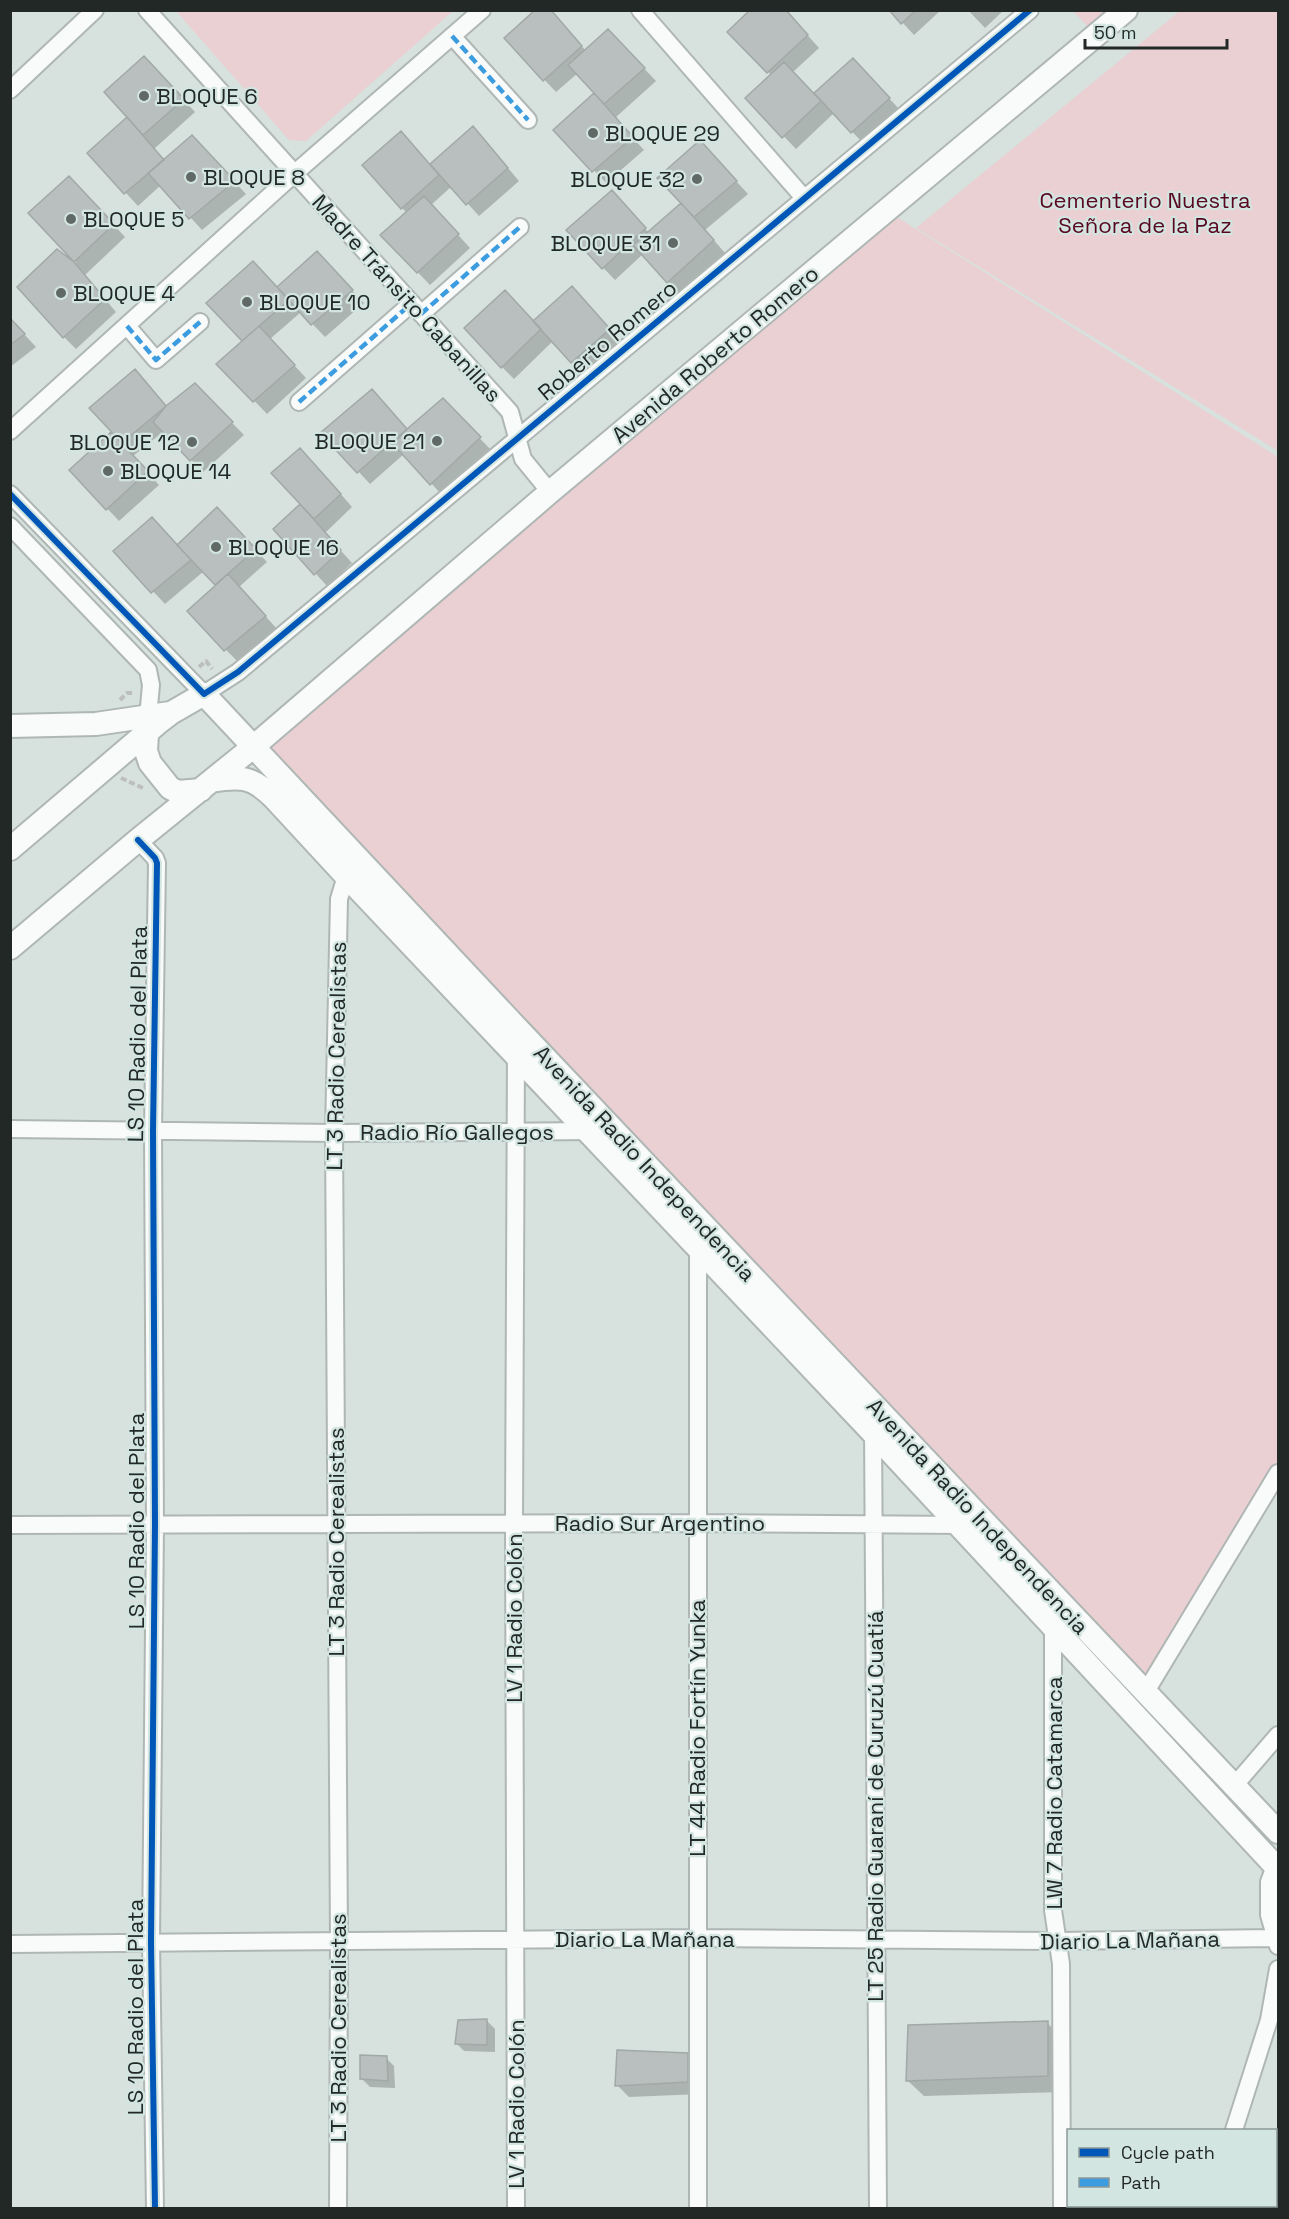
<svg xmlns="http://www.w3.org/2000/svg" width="1289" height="2219" viewBox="0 0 1289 2219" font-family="'Space Grotesk',sans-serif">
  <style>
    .green { fill: #ead0d2 }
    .shadow { fill: #0003 }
    .building { fill: #b8bfbe; stroke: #a1a9a6; stroke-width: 1.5 }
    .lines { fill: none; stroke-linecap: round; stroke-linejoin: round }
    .street-casing { stroke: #afb7b5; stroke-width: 20 }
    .secondary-casing { stroke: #afb7b5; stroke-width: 26 }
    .path { stroke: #bcbfbe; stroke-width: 4; stroke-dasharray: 6 3; stroke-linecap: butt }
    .street { stroke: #f9fafa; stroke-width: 16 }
    .secondary { stroke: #f9fafa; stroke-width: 22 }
    .quiet { stroke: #3c9ce0; stroke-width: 4.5; stroke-dasharray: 9 4.5; stroke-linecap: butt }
    .cycleway-casing { stroke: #d3e5e0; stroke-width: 10 }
    .cycleway { stroke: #0057b8; stroke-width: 6 }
    .poi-dot { fill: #616966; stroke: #d3e5e0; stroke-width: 2 }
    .labels { text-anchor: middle; stroke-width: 4.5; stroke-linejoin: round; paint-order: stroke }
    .poi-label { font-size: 22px; fill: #212826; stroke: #d3e5e0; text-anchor: start }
    .park-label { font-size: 22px; fill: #590720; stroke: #d3e5e0 }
    .street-label { font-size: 22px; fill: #212826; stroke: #d3e5e0 }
  </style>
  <rect width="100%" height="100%" fill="#d7e1de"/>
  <!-- green -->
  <path class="green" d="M1181,10L1278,11V451L916,228Z
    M176,11H453L306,141L289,140Z
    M1073,11H1120L1094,33Z
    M892,214L1278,457V1474L1145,1688L263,748Z"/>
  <!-- shadow -->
  <path class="shadow" d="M785,10L819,48L793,72L814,95L853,60L901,111L864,144L834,113L796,149L747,98L771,75L729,32Z
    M891,10H941L914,35Z
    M968,10H1004L985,28Z
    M556,17L586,51L620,43L656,81L615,118L644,150L606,183L556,130L596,93L578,73L556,92L506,39Z
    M156,70L195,112L154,149L165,161L204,149L246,194L202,230L161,185L138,206L89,153L129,117Z
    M401,133L431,165L485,141L519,181L479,216L452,186L431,205L470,248L430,285L382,235L407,213L402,208Z
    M700,142L748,194L705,230L725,253L680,294L643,254L615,280L568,231L624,204L649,233L683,203Z
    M81,190L125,237L85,275L116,312L76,349L64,337L76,262L30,213Z
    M329,266L364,303L325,337L301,312L270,339L306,378L267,414L219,364L244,342L208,303L277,289Z
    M584,301L621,343L584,374L553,341L514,379L502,367L534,323Z
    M10,319L36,347L10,367Z
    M135,371L167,407L195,385L244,435L203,472L164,431L133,456L159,485L119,521L71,470L114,432Z
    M372,391L408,430L443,400L492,451L443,496L404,454L370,484L358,471Z
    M313,462L352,507L325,533L352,563L327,586L275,529L302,504Z
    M229,522L267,562L239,587L277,629L238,662L189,612L217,586L204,571L165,604L115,551L177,546Z
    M487,2021L495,2029V2052L464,2051L456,2043Z
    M1047,2023L1064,2039V2092L924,2096L907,2080Z
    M687,2054L699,2067L700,2094L629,2097L617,2085Z
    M386,2058L394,2066L395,2088L370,2087L362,2079Z"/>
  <!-- building -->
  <path class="building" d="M535,10H551L582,46L543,81L504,38Z
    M750,10H786L808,35L767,73L727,32Z
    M889,10H916L901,24Z
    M608,29L645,68L604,104L568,65Z
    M144,56L184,99L143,135L104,92Z
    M853,58L890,98L851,133L814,93Z
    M784,62L821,101L782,138L745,98Z
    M594,93L633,137L592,172L553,130Z
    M127,117L164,160L124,194L87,153Z
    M473,126L508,168L466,205L430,164Z
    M401,131L439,175L401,209L362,165Z
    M192,135L235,181L189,219L148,173Z
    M700,140L737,181L694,217L657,178Z
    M69,176L114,224L74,262L28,213Z
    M612,190L646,228L602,269L566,230Z
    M424,196L459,234L417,273L380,235Z
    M681,203L714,240L667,283L633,245Z
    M57,249L74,262L105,299L63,338L17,287Z
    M317,251L353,290L311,325L277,287Z
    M253,261L289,300L242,341L206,303Z
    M572,286L610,329L571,363L533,321Z
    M505,290L541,329L501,368L464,328Z
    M10,318L25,334L10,345Z
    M259,326L295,365L253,402L216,364Z
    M135,369L166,406L122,443L89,408Z
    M195,383L233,422L190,461L153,422L166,406Z
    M372,389L407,429L357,473L320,433Z
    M443,398L481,437L430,485L393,444L407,429Z
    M111,432L148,471L106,510L69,470Z
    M300,448L341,494L314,519L271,473Z
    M300,504L341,550L314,575L273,529Z
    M217,507L256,549L215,585L177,545Z
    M152,517L191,560L151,593L113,551Z
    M228,574L266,616L224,651L187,611Z
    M487,2019V2045L455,2044L458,2020Z
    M1048,2021V2076L906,2081L908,2025Z
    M617,2050L688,2053V2082L615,2086Z
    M360,2055L387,2056L388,2081L360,2079Z"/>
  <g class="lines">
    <defs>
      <path id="street" d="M147,10L510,412L523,459L550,492
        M640,10L804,198
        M452,36L528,120
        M10,90L95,10
        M421,314L520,227
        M127,326L156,360L200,322
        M299,402L412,303
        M10,431L295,173L482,10
        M10,494L204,694L238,672L1030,10
        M10,526L148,670L151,685L147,728
        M138,840L155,858L157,863L153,1131L155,1524L151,1942L155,2208
        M10,1129L334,1133L594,1131
        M698,1248V2208
        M873,1429L878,2208
        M10,1525L697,1523L964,1525
        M1053,1629V1910L1061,1964L1062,2208
        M1145,1693L1278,1473
        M1234,1786L1278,1735
        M1275,1866L1269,1882V1915L1278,1946
        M10,1944L696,1938L1057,1941L1278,1938
        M1234,2130L1269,2020L1278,1969
        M338,2208L339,1941L334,1133L339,899L346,876
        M516,2208L514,1523L516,1050
        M1210,2208L1211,2206"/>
      <path id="secondary" d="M10,726L96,724L170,713
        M147,734L146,751L150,763L170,788L178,792L201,790
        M211,781C240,776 252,776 274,798L346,876L873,1433L1278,1869
        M10,849L158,723L171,713L204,694L517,1028L1278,1832
        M10,948L138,840L253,747L550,492L1126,10"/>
    </defs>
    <!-- street casing -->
    <use href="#street" class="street-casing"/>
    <!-- secondary casing -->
    <use href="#secondary" class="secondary-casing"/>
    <!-- path -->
    <path class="path" d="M199,667L206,661L212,669
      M120,700L127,693H134
      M121,778L145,789"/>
    <!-- street -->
    <use href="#street" class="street"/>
    <!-- secondary -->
    <use href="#secondary" class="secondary"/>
    <!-- quiet -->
    <path class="quiet" d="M452,36L528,120
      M421,314L520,227
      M127,326L156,360L200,322
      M299,402L412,303"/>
    <defs>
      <path id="cycleway" d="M10,494L204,694L238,672L1030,10
        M138,840L155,858L157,863L153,1131L155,1524L151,1942L155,2208"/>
    </defs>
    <!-- cycleway casing -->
    <use href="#cycleway" class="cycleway-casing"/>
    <!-- cycleway -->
    <use href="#cycleway" class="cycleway"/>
  </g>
  <!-- markers -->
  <g class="poi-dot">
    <circle cx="144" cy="96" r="6"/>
    <circle cx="593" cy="133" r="6"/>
    <circle cx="191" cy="177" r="6"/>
    <circle cx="697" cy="179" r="6"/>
    <circle cx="71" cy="219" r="6"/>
    <circle cx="673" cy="243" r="6"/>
    <circle cx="61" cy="293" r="6"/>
    <circle cx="247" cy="302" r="6"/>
    <circle cx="437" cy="441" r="6"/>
    <circle cx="192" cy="442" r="6"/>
    <circle cx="108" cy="471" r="6"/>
    <circle cx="216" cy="547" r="6"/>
  </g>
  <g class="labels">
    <!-- poi labels -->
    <g class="poi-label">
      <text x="156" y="104">BLOQUE 6</text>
      <text x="605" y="141">BLOQUE 29</text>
      <text x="203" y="185">BLOQUE 8</text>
      <text x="685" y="187" text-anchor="end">BLOQUE 32</text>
      <text x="83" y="227">BLOQUE 5</text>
      <text x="661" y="251" text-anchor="end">BLOQUE 31</text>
      <text x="73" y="301">BLOQUE 4</text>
      <text x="259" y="310">BLOQUE 10</text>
      <text x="425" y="449" text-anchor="end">BLOQUE 21</text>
      <text x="180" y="450" text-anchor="end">BLOQUE 12</text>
      <text x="120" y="479">BLOQUE 14</text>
      <text x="228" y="555">BLOQUE 16</text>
    </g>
    <!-- park labels -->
    <g class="park-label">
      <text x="1145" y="208">Cementerio Nuestra<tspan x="1145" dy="25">Señora de la Paz</tspan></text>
    </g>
    <!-- street labels -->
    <g class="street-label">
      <text transform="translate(407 298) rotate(48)" y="8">Madre Tránsito Cabanillas</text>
      <text transform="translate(607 340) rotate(-40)" y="8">Roberto Romero</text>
      <text transform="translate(715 354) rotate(-40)" y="8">Avenida Roberto Romero</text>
      <text transform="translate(137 1034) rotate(-89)" y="8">LS 10 Radio del Plata</text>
      <text transform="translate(336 1056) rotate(-89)" y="8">LT 3 Radio Cerealistas</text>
      <text x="457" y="1140">Radio Río Gallegos</text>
      <text transform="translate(645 1163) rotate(47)" y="8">Avenida Radio Independencia</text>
      <text transform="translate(978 1516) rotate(47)" y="8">Avenida Radio Independencia</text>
      <text transform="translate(136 1521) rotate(-90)" y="8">LS 10 Radio del Plata</text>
      <text x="660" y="1531">Radio Sur Argentino</text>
      <text transform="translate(336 1542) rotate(-90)" y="8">LT 3 Radio Cerealistas</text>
      <text transform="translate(514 1618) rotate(-90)" y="8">LV 1 Radio Colón</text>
      <text transform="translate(697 1728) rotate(-90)" y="8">LT 44 Radio Fortín Yunka</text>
      <text transform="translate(1054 1793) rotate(-90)" y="8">LW 7 Radio Catamarca</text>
      <text transform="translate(875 1806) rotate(-90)" y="8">LT 25 Radio Guaraní de Curuzú Cuatiá</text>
      <text x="645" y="1947">Diario La Mañana</text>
      <text transform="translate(1130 1940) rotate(-1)" y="8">Diario La Mañana</text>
      <text transform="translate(135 2007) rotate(-90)" y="8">LS 10 Radio del Plata</text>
      <text transform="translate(338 2028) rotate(-90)" y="8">LT 3 Radio Cerealistas</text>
      <text transform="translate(516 2104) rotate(-90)" y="8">LV 1 Radio Colón</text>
    </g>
  </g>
  <!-- border -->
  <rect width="1289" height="2219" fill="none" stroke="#212826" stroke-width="24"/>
  <!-- legend -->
  <rect x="1067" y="2129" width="210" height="78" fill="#d3e5e0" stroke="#8c9996" stroke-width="1.5"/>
  <rect x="1079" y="2148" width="30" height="9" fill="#0057b8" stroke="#8c9996" stroke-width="1.5"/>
  <text x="1121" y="2159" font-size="18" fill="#212826">Cycle path</text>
  <rect x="1079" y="2178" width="30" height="9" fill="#3c9ce0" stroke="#8c9996" stroke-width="1.5"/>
  <text x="1121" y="2189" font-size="18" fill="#212826">Path</text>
  <!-- scale -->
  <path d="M1085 39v9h142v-9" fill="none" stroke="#212826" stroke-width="3"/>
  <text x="1094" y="39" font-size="18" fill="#212826" stroke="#d3e5e0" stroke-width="4.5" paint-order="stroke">50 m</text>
</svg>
